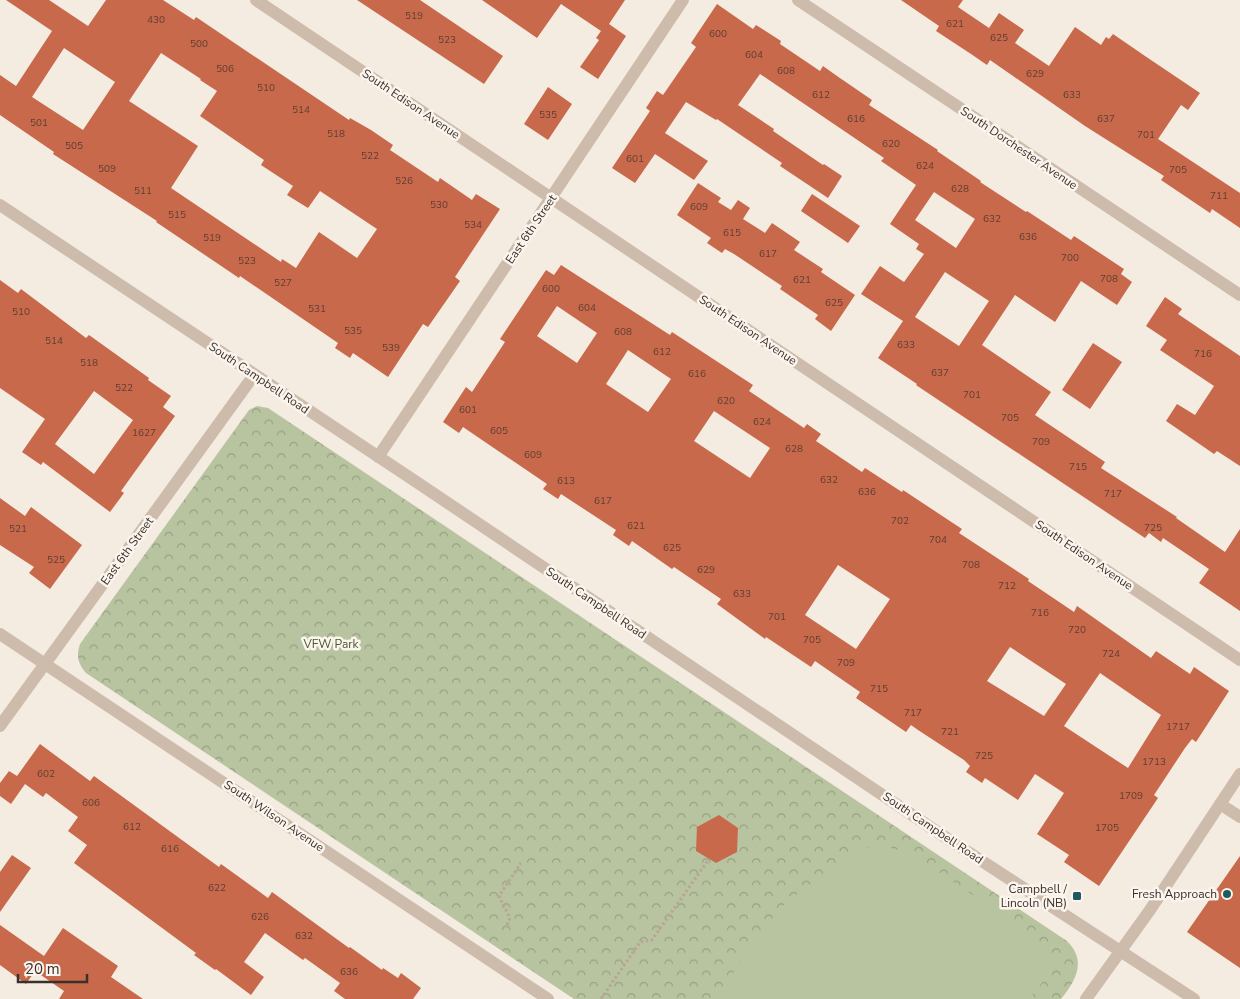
<svg xmlns="http://www.w3.org/2000/svg" width="1240" height="999" viewBox="0 0 1240 999" font-family="'Nunito Sans',sans-serif">
  <style>
    .park { fill: url(#park-crowns) }
    .pitch { fill: #b8c4a0 }
    .building { fill: #c8694b; fill-rule: evenodd }
    .lines { fill: none; stroke-linecap: round; stroke-linejoin: round }
    .path { stroke: #b9a596; stroke-width: 3; stroke-dasharray: 2.5 2.5; stroke-linecap: butt }
    .minor { stroke: #cdbbac; stroke-width: 12 }
    .poi-dot { fill: #1f5a5e; stroke: #fbf5ee; stroke-width: 2 }
    .labels { text-anchor: middle; stroke-width: 5; stroke-linejoin: round; paint-order: stroke }
    .number-label { font-size: 10px; fill: #5e3e33 }
    .street-label { font-size: 12px; fill: #3b302b; stroke: #fbf5ee }
    .park-label { font-size: 12px; fill: #4a5a2e; stroke: #fbf5ee }
    .poi-label { font-size: 12px; fill: #3b302b; stroke: #fbf5ee; text-anchor: end }
  </style>
  <defs>
    <pattern id="park-crowns" width="20" height="18" patternUnits="userSpaceOnUse" patternTransform="scale(1.25)"><rect width="20" height="18" fill="#b8c4a0"/><path d="M2 6a3 3 0 1 1 6 0M12 15a3 3 0 1 1 6 0" fill="none" stroke="#97a083"/></pattern>
  </defs>
  <rect width="100%" height="100%" fill="#f4ebe1"/>
  <!-- park -->
  <path class="park" d="M257,406L268,408L1067,941C1087,961 1076,980 1061,999H574L86,673C78,664 76,656 80,644L249,410Z"/>
  <!-- pitch -->
  <path class="pitch" d="M874,844L911,853L993,909L1060,960L1029,999H723L732,976L751,942L786,903L839,862Z"/>
  <!-- building -->
  <path class="building" d="M6,0H49L88,26L106,0H163L194,20L196,17L349,120L350,118L371,130L393,145L390,150L438,182L440,178L472,200L476,194L500,209L455,277L460,281L428,327L423,324L388,377L353,353L350,358L335,348L338,343L240,276L239,278L156,222L157,221L53,154L54,152L0,115V75L16,86L52,31ZM64,48L115,82L83,130L32,97ZM161,53L201,79L200,80L217,91L200,116L264,160L261,165L293,186L287,195L308,208L320,191L377,229L357,258L319,232L296,268L282,259L281,262L171,188L198,146L129,101Z
    M357,0H420L503,56L484,84Z
    M482,0H625L609,24L626,36L598,79L580,67L599,40L596,38L601,31L561,4L537,38Z
    M901,0H963L958,7L989,28L999,13L1024,30L1015,43L1049,66L1075,27L1101,45L1106,37L1109,39L1113,34L1145,56L1200,93L1188,110L1181,105L1158,139L1240,193V228L1212,209L1210,213L1161,180L1164,176L1085,126L990,60L987,65L971,54L936,31L939,26Z
    M717,4L753,29L756,25L781,41L780,44L820,71L823,66L837,76L872,100L869,105L938,150L937,151L981,181L980,182L1026,212L1027,211L1071,240L1074,236L1124,269L1121,274L1132,282L1117,305L1081,281L1055,322L1015,295L982,345L1051,392L1035,415L1105,462L1101,468L1177,517L1176,518L1225,552L1240,529V611L1199,583L1209,569L1163,538L1161,542L1149,533L1145,538L916,385L917,384L878,358L903,321L861,294L880,266L904,282L924,254L916,249L919,244L890,224L916,185L881,161L884,158L760,74L738,105L774,129L773,131L823,165L824,164L842,176L828,198L780,166L782,163L717,119L716,120L686,102L665,133L708,161L694,180L655,154L635,183L612,168L650,111L646,108L657,91L663,95L696,47L691,43ZM934,192L975,219L956,248L915,220ZM945,272L989,301L959,346L915,317Z
    M548,87L572,104L548,140L524,124Z
    M698,183L721,198L718,202L731,210L738,200L750,208L743,219L765,233L772,223L800,242L794,250L823,269L821,272L855,295L831,331L815,319L818,315L780,289L782,286L734,254L725,249L722,253L707,243L711,238L677,215Z
    M812,194L860,226L848,243L801,211Z
    M561,265L670,335L672,332L753,385L749,391L804,428L807,424L821,434L816,441L862,472L865,468L902,492L903,490L962,529L959,533L1029,579L1028,581L1074,612L1077,606L1151,658L1156,651L1190,674L1194,667L1229,691L1196,742L1192,739L1185,748L1154,795L1158,798L1099,886L1064,862L1069,855L1037,834L1064,793L1035,774L1018,800L985,778L982,783L966,772L970,766L964,760L918,730L911,725L906,732L856,698L860,692L815,661L811,667L766,637L765,639L717,604L721,599L674,567L672,569L632,541L629,546L613,535L616,530L561,494L558,499L543,489L547,484L463,427L459,433L443,422L466,387L472,392L505,342L500,339L546,270L554,275ZM557,306L597,333L577,363L537,336ZM628,350L671,379L648,412L606,384ZM714,411L770,448L750,478L694,441ZM838,565L890,599L856,649L805,615ZM1010,647L1066,684L1044,716L987,681ZM1100,673L1161,715L1128,768L1064,726Z
    M0,280L18,293L21,289L86,338L89,335L149,378L148,380L171,396L163,407L175,416L121,491L124,493L110,512L43,462L41,465L22,452L45,419L0,388ZM94,391L133,420L94,474L55,444Z
    M1165,297L1182,309L1178,314L1240,356V466L1217,451L1214,454L1166,421L1177,404L1195,415L1214,386L1160,350L1167,340L1146,326Z
    M1093,343L1122,362L1090,409L1062,390Z
    M0,498L25,516L31,507L82,545L50,589L29,573L34,567L0,545Z
    M40,744L90,781L94,776L219,867L221,864L268,898L272,892L349,948L350,947L382,970L383,968L398,978L401,973L421,988L413,999H345L334,991L340,983L305,958L303,960L265,933L244,962L264,977L251,995L216,969L215,970L194,955L196,953L74,863L87,845L68,831L78,817L46,793L43,797L25,784L11,804L0,796V783L9,771L17,776Z
    M719,815L738,828L737,852L716,863L696,851L697,827Z
    M12,855L31,868L0,912V872Z
    M1240,856V968L1187,932Z
    M0,925L44,956L63,928L118,966L111,977L143,999H59L64,991L35,971L26,984L0,965Z"/>
  <g class="lines">
    <!-- path -->
    <path class="path" d="M507,925L510,918L499,896L521,863
      M601,999L640,942L652,940L709,859"/>
    <!-- minor -->
    <path class="minor" d="M256,0L1240,660
      M798,0L1240,295
      M0,205L418,483L948,839L1194,999
      M378,457L683,0
      M0,634L548,999
      M0,726L254,375
      M1220,804L1240,817
      M1086,999L1150,910L1240,774"/>
  </g>
  <!-- markers -->
  <g class="poi-dot">
    <circle cx="1227" cy="894" r="5"/>
    <rect x="1072" y="891" width="10" height="10" rx="2.5"/>
  </g>
  <g class="labels">
    <!-- number labels -->
    <g class="number-label">
      <text x="414" y="19">519</text>
      <text x="156" y="23">430</text>
      <text x="955" y="27">621</text>
      <text x="718" y="37">600</text>
      <text x="999" y="41">625</text>
      <text x="447" y="43">523</text>
      <text x="199" y="47">500</text>
      <text x="754" y="58">604</text>
      <text x="225" y="72">506</text>
      <text x="786" y="74">608</text>
      <text x="1035" y="77">629</text>
      <text x="266" y="91">510</text>
      <text x="821" y="98">612</text>
      <text x="1072" y="98">633</text>
      <text x="301" y="113">514</text>
      <text x="548" y="118">535</text>
      <text x="856" y="122">616</text>
      <text x="1106" y="122">637</text>
      <text x="39" y="126">501</text>
      <text x="336" y="137">518</text>
      <text x="1146" y="138">701</text>
      <text x="891" y="147">620</text>
      <text x="74" y="149">505</text>
      <text x="370" y="159">522</text>
      <text x="635" y="162">601</text>
      <text x="925" y="169">624</text>
      <text x="107" y="172">509</text>
      <text x="1178" y="173">705</text>
      <text x="404" y="184">526</text>
      <text x="960" y="192">628</text>
      <text x="143" y="194">511</text>
      <text x="1219" y="199">711</text>
      <text x="439" y="208">530</text>
      <text x="699" y="210">609</text>
      <text x="177" y="218">515</text>
      <text x="992" y="222">632</text>
      <text x="473" y="228">534</text>
      <text x="732" y="236">615</text>
      <text x="1028" y="240">636</text>
      <text x="212" y="241">519</text>
      <text x="768" y="257">617</text>
      <text x="1070" y="261">700</text>
      <text x="247" y="264">523</text>
      <text x="1109" y="282">708</text>
      <text x="802" y="283">621</text>
      <text x="283" y="286">527</text>
      <text x="551" y="292">600</text>
      <text x="834" y="306">625</text>
      <text x="587" y="311">604</text>
      <text x="317" y="312">531</text>
      <text x="21" y="315">510</text>
      <text x="353" y="334">535</text>
      <text x="623" y="335">608</text>
      <text x="54" y="344">514</text>
      <text x="906" y="348">633</text>
      <text x="391" y="351">539</text>
      <text x="662" y="355">612</text>
      <text x="1203" y="357">716</text>
      <text x="89" y="366">518</text>
      <text x="940" y="376">637</text>
      <text x="697" y="377">616</text>
      <text x="124" y="391">522</text>
      <text x="972" y="398">701</text>
      <text x="726" y="404">620</text>
      <text x="468" y="413">601</text>
      <text x="1010" y="421">705</text>
      <text x="762" y="425">624</text>
      <text x="499" y="434">605</text>
      <text x="144" y="436">1627</text>
      <text x="1041" y="445">709</text>
      <text x="794" y="452">628</text>
      <text x="533" y="458">609</text>
      <text x="1078" y="470">715</text>
      <text x="829" y="483">632</text>
      <text x="566" y="484">613</text>
      <text x="867" y="495">636</text>
      <text x="1113" y="497">717</text>
      <text x="603" y="504">617</text>
      <text x="900" y="524">702</text>
      <text x="636" y="529">621</text>
      <text x="1153" y="531">725</text>
      <text x="18" y="532">521</text>
      <text x="938" y="543">704</text>
      <text x="672" y="551">625</text>
      <text x="56" y="563">525</text>
      <text x="971" y="568">708</text>
      <text x="706" y="573">629</text>
      <text x="1007" y="589">712</text>
      <text x="742" y="597">633</text>
      <text x="1040" y="616">716</text>
      <text x="777" y="620">701</text>
      <text x="1077" y="633">720</text>
      <text x="812" y="643">705</text>
      <text x="1111" y="657">724</text>
      <text x="846" y="666">709</text>
      <text x="879" y="692">715</text>
      <text x="913" y="716">717</text>
      <text x="1178" y="730">1717</text>
      <text x="950" y="735">721</text>
      <text x="984" y="759">725</text>
      <text x="1154" y="765">1713</text>
      <text x="46" y="777">602</text>
      <text x="1131" y="799">1709</text>
      <text x="91" y="806">606</text>
      <text x="132" y="830">612</text>
      <text x="1107" y="831">1705</text>
      <text x="170" y="852">616</text>
      <text x="217" y="891">622</text>
      <text x="260" y="920">626</text>
      <text x="304" y="939">632</text>
      <text x="349" y="975">636</text>
    </g>
    <!-- street labels -->
    <g class="street-label">
      <text transform="translate(411 104) rotate(34)" y="4">South Edison Avenue</text>
      <text transform="translate(1019 148) rotate(34)" y="4">South Dorchester Avenue</text>
      <text transform="translate(531 229) rotate(-56)" y="4">East 6th Street</text>
      <text transform="translate(748 330) rotate(34)" y="4">South Edison Avenue</text>
      <text transform="translate(259 378) rotate(34)" y="4">South Campbell Road</text>
      <text transform="translate(127 551) rotate(-54)" y="4">East 6th Street</text>
      <text transform="translate(1084 555) rotate(34)" y="4">South Edison Avenue</text>
      <text transform="translate(596 603) rotate(34)" y="4">South Campbell Road</text>
      <text transform="translate(274 816) rotate(34)" y="4">South Wilson Avenue</text>
      <text transform="translate(933 828) rotate(34)" y="4">South Campbell Road</text>
    </g>
    <!-- park labels -->
    <g class="park-label">
      <text x="331" y="648">VFW Park</text>
    </g>
    <!-- poi labels -->
    <g class="poi-label">
      <text x="1067" y="893">Campbell /<tspan x="1067" dy="14">Lincoln (NB)</tspan></text>
      <text x="1217" y="898">Fresh Approach</text>
    </g>
  </g>
  <!-- scale -->
  <path d="M18 974v8h69v-8" fill="none" stroke="#3b302b" stroke-width="2.5"/>
  <text x="25" y="974" font-size="15" fill="#3b302b" stroke="#fbf5ee" stroke-width="4" paint-order="stroke">20 m</text>
</svg>
